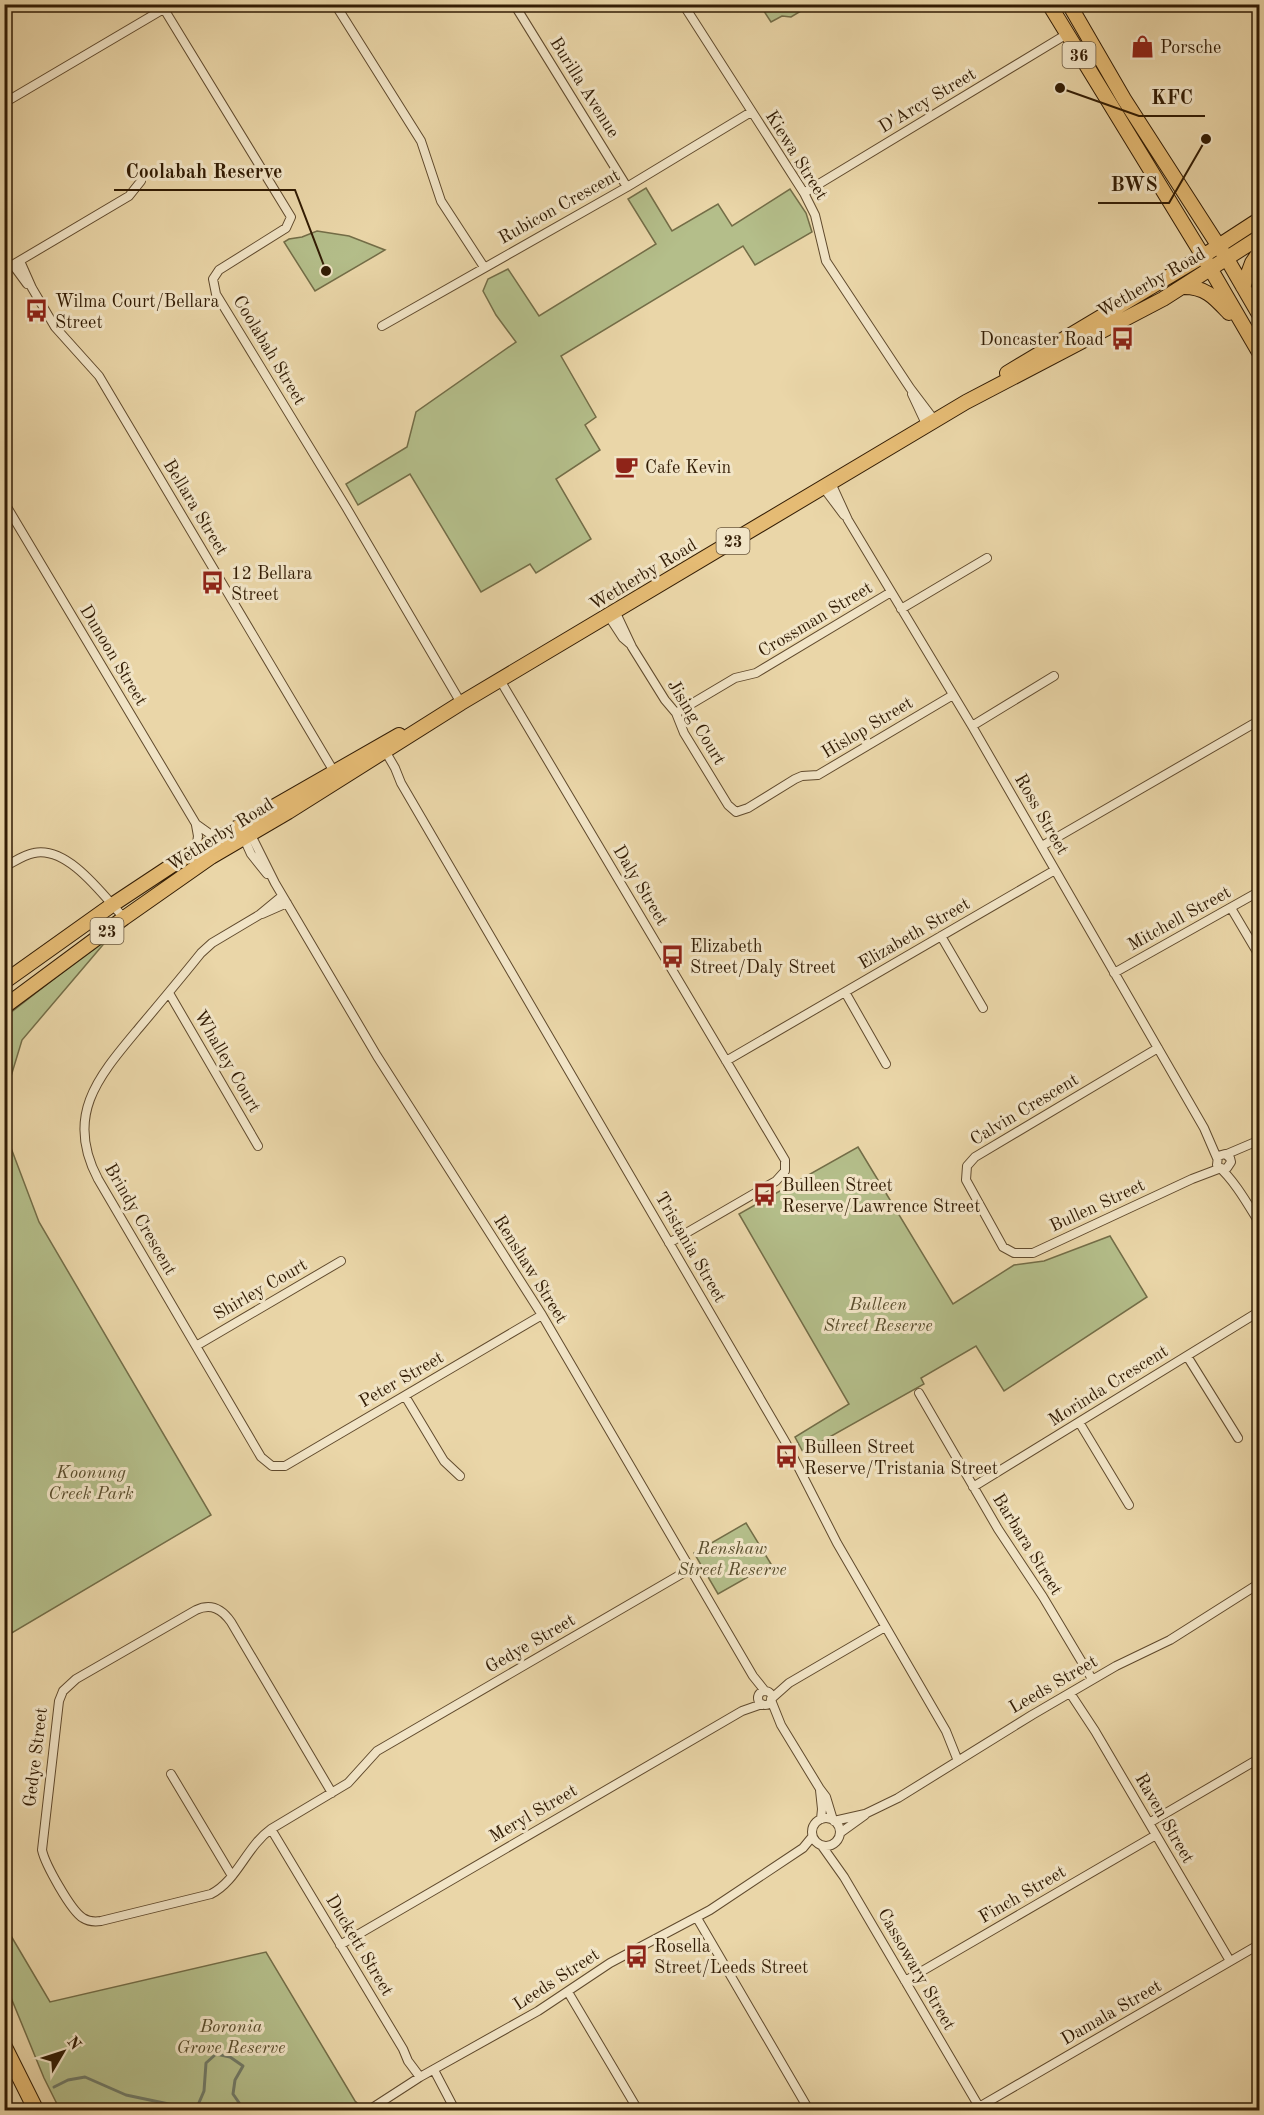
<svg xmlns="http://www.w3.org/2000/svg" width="1264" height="2115" viewBox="0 0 1264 2115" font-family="'Old Standard TT',serif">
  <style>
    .green { fill: #b4be8a; stroke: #736d47; stroke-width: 1.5 }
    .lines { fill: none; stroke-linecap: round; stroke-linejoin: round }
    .stream { stroke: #6f7a68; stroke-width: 3 }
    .street-casing { stroke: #604a2d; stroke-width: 10 }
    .primary-casing { stroke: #321c04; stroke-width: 16 }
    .highway-casing { stroke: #321c04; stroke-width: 17 }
    .street { stroke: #f1e4c6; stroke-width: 8 }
    .primary { stroke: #e5bb74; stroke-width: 14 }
    .highway { stroke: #e5bb74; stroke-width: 15 }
    .labels { text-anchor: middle; stroke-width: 6; stroke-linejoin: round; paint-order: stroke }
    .shield { fill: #f1e4c6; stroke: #6b583e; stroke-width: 1.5 }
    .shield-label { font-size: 16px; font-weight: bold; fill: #321c04 }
    .poi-label { font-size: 18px; fill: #321c04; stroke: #f1e4c6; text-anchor: start }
    .street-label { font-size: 18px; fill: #321c04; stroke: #f1e4c6 }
    .park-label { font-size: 18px; font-style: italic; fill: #594d2c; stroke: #f1e4c6 }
    .leader { fill: none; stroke: #321c04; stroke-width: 2 }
    .callout-dot { fill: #321c04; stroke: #f1e4c6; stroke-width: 2 }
    .callout-label { font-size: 20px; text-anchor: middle; font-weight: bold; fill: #321c04; stroke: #f1e4c6; stroke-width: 6; stroke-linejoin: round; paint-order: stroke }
  </style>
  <rect width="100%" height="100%" fill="#ead6a8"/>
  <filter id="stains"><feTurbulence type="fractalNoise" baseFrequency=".00333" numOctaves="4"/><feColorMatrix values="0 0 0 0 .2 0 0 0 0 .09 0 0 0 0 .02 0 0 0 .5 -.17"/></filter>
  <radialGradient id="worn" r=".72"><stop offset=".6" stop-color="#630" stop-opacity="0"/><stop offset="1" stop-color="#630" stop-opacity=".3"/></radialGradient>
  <!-- green -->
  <path class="green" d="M760,5H811L791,17L782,16L771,22Z
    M646,188L672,231L718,204L732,226L790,189L806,213L812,232L755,265L743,246L561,356L596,417L585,425L600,450L556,479L591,539L536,573L530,564L481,592L410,474L358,505L346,484L407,447L416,412L516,342L496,315L483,291L488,279L508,269L539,316L656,244L628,199Z
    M317,231L349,236L385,250L315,291L284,242L289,239L302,237Z
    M113,933L22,1040L5,1096V1017Z
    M5,1132L39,1222L211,1515L5,1637Z
    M858,1147L953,1304L1014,1265L1044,1261L1110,1236L1147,1297L1004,1391L976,1346L921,1378L924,1384L803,1452L795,1437L849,1404L739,1214Z
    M746,1523L771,1564L718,1594L694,1553Z
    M4,1924L50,2002L266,1952L355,2101L365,2110H60L44,2078L5,1983Z"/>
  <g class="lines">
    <!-- stream -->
    <path class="stream" d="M54,2087L68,2080L85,2077L126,2095L183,2107L198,2105L204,2091L206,2063L216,2054L230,2057L243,2066L235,2080L233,2094L242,2107L243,2110"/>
    <defs>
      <path id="street" d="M335,4L421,141L441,201L484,267
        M514,4L627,187
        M683,4L804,193L815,215L826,261L910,388L935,421
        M164,9L291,217L286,228L219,270L213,279L216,294L346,507L461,703
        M4,103L172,4
        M804,193L1067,34
        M20,261L32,288L55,327L99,376L336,775
        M13,265L27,284
        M4,270L129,196L141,181
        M382,326L627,187L751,112
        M912,394L927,426
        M831,483L848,520L972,726L1204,1128L1217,1158
        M823,487L844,515
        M4,502L196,824L217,839
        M901,609L987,558
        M615,611L632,647L665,700L676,713L684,733L728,805L736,812L748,808L795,779L802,776L818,775L953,695
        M608,615L623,638L630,644
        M500,680L785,1160V1171L776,1181L669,1243
        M676,713L735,678L756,673L891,592
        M972,726L1054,676
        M384,749L395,768L401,783L786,1443L837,1543L946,1731L958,1761
        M196,825L198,836L196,851
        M247,832L251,835L275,883L377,1056L542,1315L753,1676L765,1691
        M242,834L251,854L267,874
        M1042,846L1260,720
        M4,867C14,862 23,855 34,853C68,846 102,894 124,918
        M282,896L259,915L212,943L201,953C181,978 160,1003 139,1028C99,1076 64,1115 98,1179L261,1457L272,1466H285L542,1315
        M1231,908L1260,957
        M262,914L287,903
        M941,936L983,1008
        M1114,973L1260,891
        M845,992L886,1064
        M169,993L258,1146
        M1158,1048L975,1157L967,1166L966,1180L1003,1247L1014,1253H1033L1192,1179L1221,1168
        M726,1061L1055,870
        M1227,1154L1260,1140
        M1223,1169L1227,1168L1231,1162L1230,1158L1225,1154L1218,1156L1217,1165C1235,1181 1247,1203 1260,1224
        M196,1346L341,1261
        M1187,1356L1238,1438
        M919,1393L998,1529L1043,1597L1092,1679
        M405,1396L444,1461L460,1476
        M1079,1422L1129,1505
        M973,1487L1260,1311
        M758 1698a7 7 0 1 1 14 0a7 7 0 1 1-14 0Z
        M1070,1693L1095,1731L1230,1961
        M771,1699L789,1683L885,1627
        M771,1700L781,1725L820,1789L826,1797L833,1820
        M171,1774L232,1876
        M820,1790L822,1809L821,1819
        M332,1793L231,1622C222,1609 211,1603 196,1610L76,1679L63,1691L59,1701L42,1850C45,1864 71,1911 83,1918C89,1922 94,1922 101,1921L211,1894C237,1881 246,1847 271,1829L348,1783L377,1751L690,1569
        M812 1832a14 14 0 1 1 28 0a14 14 0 1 1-28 0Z
        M834,1821L865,1814L898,1798L1032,1715L1116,1666L1170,1640L1260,1583
        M1149,1823L1260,1758
        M271,1829L403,2049L408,2061L420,2077
        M840,1833L865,1815
        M822,1846L844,1877L981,2110
        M697,1918L809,2110
        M340,1945L742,1711L762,1704
        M905,1981L1156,1835
        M568,1992L638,2110
        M434,2070L455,2110
        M979,2107L1260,1944
        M369,2110L420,2077L538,2011L610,1963L710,1910L803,1848L812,1837"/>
      <path id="primary" d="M1049,4L1203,256L1260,354
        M1069,4L1124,99L1227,259L1260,316
        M1184,287C1206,287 1215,298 1229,313
        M1243,287L1252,263L1260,251
        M1007,373L1203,256L1260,219
        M4,982L112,905L177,862L399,735
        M4,1007L124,918L211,857L288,812L461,703L966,402L1163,299L1260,237"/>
      <path id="highway" d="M4,2046L36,2110"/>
    </defs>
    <!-- street casing -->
    <use href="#street" class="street-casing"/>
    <!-- primary casing -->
    <use href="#primary" class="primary-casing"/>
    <!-- highway casing -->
    <use href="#highway" class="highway-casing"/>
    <!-- street -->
    <use href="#street" class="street"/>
    <!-- primary -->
    <use href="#primary" class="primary"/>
    <!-- highway -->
    <use href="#highway" class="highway"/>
  </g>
  <!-- icons -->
  <defs>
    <symbol id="shop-bare" viewBox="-9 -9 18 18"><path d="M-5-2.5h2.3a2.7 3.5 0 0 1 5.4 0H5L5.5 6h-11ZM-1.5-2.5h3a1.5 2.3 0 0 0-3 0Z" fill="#8f2418" stroke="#f1e4c6" stroke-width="2.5" paint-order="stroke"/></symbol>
    <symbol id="bus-bare" viewBox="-9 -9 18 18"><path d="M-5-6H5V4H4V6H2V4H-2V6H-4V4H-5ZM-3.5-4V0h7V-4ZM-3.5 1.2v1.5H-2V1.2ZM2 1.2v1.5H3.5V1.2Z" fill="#8f2418" stroke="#f1e4c6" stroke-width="2.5" paint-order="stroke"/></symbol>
    <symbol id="cafe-bare" viewBox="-9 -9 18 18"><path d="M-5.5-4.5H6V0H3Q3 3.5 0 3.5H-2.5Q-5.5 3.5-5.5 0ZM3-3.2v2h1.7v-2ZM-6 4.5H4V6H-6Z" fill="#8f2418" stroke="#f1e4c6" stroke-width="2.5" paint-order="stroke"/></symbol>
  </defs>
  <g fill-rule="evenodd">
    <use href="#shop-bare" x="1126" y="30" width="33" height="33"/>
    <use href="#bus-bare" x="20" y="294" width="33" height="33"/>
    <use href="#bus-bare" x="1106" y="322" width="33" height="33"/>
    <use href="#cafe-bare" x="610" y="450" width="33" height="33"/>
    <use href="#bus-bare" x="196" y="566" width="33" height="33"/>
    <use href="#bus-bare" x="656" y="940" width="33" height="33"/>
    <use href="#bus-bare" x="748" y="1178" width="33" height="33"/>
    <use href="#bus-bare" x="770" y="1440" width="33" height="33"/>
    <use href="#bus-bare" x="620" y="1940" width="33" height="33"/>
  </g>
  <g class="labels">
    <!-- shield labels -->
    <g class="shield">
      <rect x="1062.5" y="42" width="33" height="26" rx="4.5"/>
      <rect x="716.5" y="528" width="33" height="26" rx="4.5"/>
      <rect x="90.5" y="918" width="33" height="26" rx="4.5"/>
    </g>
    <g class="shield-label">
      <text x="1079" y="61">36</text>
      <text x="733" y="547">23</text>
      <text x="107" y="937">23</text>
    </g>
    <!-- poi labels -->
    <g class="poi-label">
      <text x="1160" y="53">Porsche</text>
      <text x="55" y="307">Wilma Court/Bellara<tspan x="55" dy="21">Street</tspan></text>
      <text x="1104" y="345" text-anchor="end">Doncaster Road</text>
      <text x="645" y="473">Cafe Kevin</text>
      <text x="231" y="579">12 Bellara<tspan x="231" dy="21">Street</tspan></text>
      <text x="690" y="952">Elizabeth<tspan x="690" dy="21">Street/Daly Street</tspan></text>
      <text x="782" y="1191">Bulleen Street<tspan x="782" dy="21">Reserve/Lawrence Street</tspan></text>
      <text x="804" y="1453">Bulleen Street<tspan x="804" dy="21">Reserve/Tristania Street</tspan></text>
      <text x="654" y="1952">Rosella<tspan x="654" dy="21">Street/Leeds Street</tspan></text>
    </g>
    <!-- street labels -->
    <g class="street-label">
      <text transform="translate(585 87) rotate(58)" y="6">Burilla Avenue</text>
      <text transform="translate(927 100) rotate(-31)" y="6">D'Arcy Street</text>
      <text transform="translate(797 155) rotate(58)" y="6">Kiewa Street</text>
      <text transform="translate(559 206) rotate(-29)" y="6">Rubicon Crescent</text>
      <text transform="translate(1151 282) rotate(-30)" y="6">Wetherby Road</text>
      <text transform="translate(270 350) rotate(59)" y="6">Coolabah Street</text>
      <text transform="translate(196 507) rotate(59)" y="6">Bellara Street</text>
      <text transform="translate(643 574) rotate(-31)" y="6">Wetherby Road</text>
      <text transform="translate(815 619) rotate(-31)" y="6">Crossman Street</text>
      <text transform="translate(114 655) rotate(59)" y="6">Dunoon Street</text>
      <text transform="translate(697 722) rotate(59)" y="6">Jising Court</text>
      <text transform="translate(867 727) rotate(-31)" y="6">Hislop Street</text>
      <text transform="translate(1042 814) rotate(60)" y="6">Ross Street</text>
      <text transform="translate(220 834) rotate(-32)" y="6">Wetherby Road</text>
      <text transform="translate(641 885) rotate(59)" y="6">Daly Street</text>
      <text transform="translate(1179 918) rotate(-29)" y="6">Mitchell Street</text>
      <text transform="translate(914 933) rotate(-30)" y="6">Elizabeth Street</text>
      <text transform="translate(228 1061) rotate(60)" y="6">Whalley Court</text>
      <text transform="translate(1024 1109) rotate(-31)" y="6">Calvin Crescent</text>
      <text transform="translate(1097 1205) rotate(-25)" y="6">Bullen Street</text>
      <text transform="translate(141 1219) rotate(60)" y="6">Brindy Crescent</text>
      <text transform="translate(691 1247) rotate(60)" y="6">Tristania Street</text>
      <text transform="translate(531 1269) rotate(58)" y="6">Renshaw Street</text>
      <text transform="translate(260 1289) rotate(-30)" y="6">Shirley Court</text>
      <text transform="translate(401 1379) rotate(-30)" y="6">Peter Street</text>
      <text transform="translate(1108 1385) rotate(-32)" y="6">Morinda Crescent</text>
      <text transform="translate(1028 1544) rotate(58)" y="6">Barbara Street</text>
      <text transform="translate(530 1643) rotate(-30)" y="6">Gedye Street</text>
      <text transform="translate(1053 1684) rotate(-30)" y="6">Leeds Street</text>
      <text transform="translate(35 1757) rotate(-83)" y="6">Gedye Street</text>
      <text transform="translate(533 1813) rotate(-30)" y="6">Meryl Street</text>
      <text transform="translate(1165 1818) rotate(60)" y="6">Raven Street</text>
      <text transform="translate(1022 1894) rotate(-30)" y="6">Finch Street</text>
      <text transform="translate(360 1945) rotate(59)" y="6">Duckett Street</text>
      <text transform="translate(917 1969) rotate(60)" y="6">Cassowary Street</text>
      <text transform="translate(556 1979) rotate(-33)" y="6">Leeds Street</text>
      <text transform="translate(1111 2012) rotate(-30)" y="6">Damala Street</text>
    </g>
    <!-- park labels -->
    <g class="park-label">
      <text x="878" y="1310">Bulleen<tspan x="878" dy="21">Street Reserve</tspan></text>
      <text x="91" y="1478">Koonung<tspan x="91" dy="21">Creek Park</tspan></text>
      <text x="732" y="1554">Renshaw<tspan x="732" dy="21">Street Reserve</tspan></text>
      <text x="231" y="2032">Boronia<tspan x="231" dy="21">Grove Reserve</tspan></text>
    </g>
  </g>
  <!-- callouts -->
  <path class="leader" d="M1060 88L1139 116H1205M326 271L295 190H114M1206 139L1169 203H1098"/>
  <g class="callout-dot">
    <circle cx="1060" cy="88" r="6"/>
    <circle cx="326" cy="271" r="6"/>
    <circle cx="1206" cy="139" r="6"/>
  </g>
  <g class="callout-label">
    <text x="1172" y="104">KFC</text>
    <text x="204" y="178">Coolabah Reserve</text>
    <text x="1134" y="191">BWS</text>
  </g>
  <!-- margin -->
  <rect width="1264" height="2115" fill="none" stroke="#ead6a8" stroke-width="24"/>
  <rect x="6" y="6" width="1252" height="2103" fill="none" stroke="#321c04" stroke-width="3"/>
  <rect x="12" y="12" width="1240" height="2091" fill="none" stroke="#321c04" stroke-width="1.5"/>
  <!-- north arrow -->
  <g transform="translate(63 2052) rotate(51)" stroke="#f1e4c6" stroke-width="4.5" paint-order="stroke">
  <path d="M0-4.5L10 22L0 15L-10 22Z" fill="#321c04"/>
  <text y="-9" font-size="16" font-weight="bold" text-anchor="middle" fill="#321c04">N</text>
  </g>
  <rect width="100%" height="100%" filter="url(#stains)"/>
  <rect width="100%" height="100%" fill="url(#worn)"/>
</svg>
